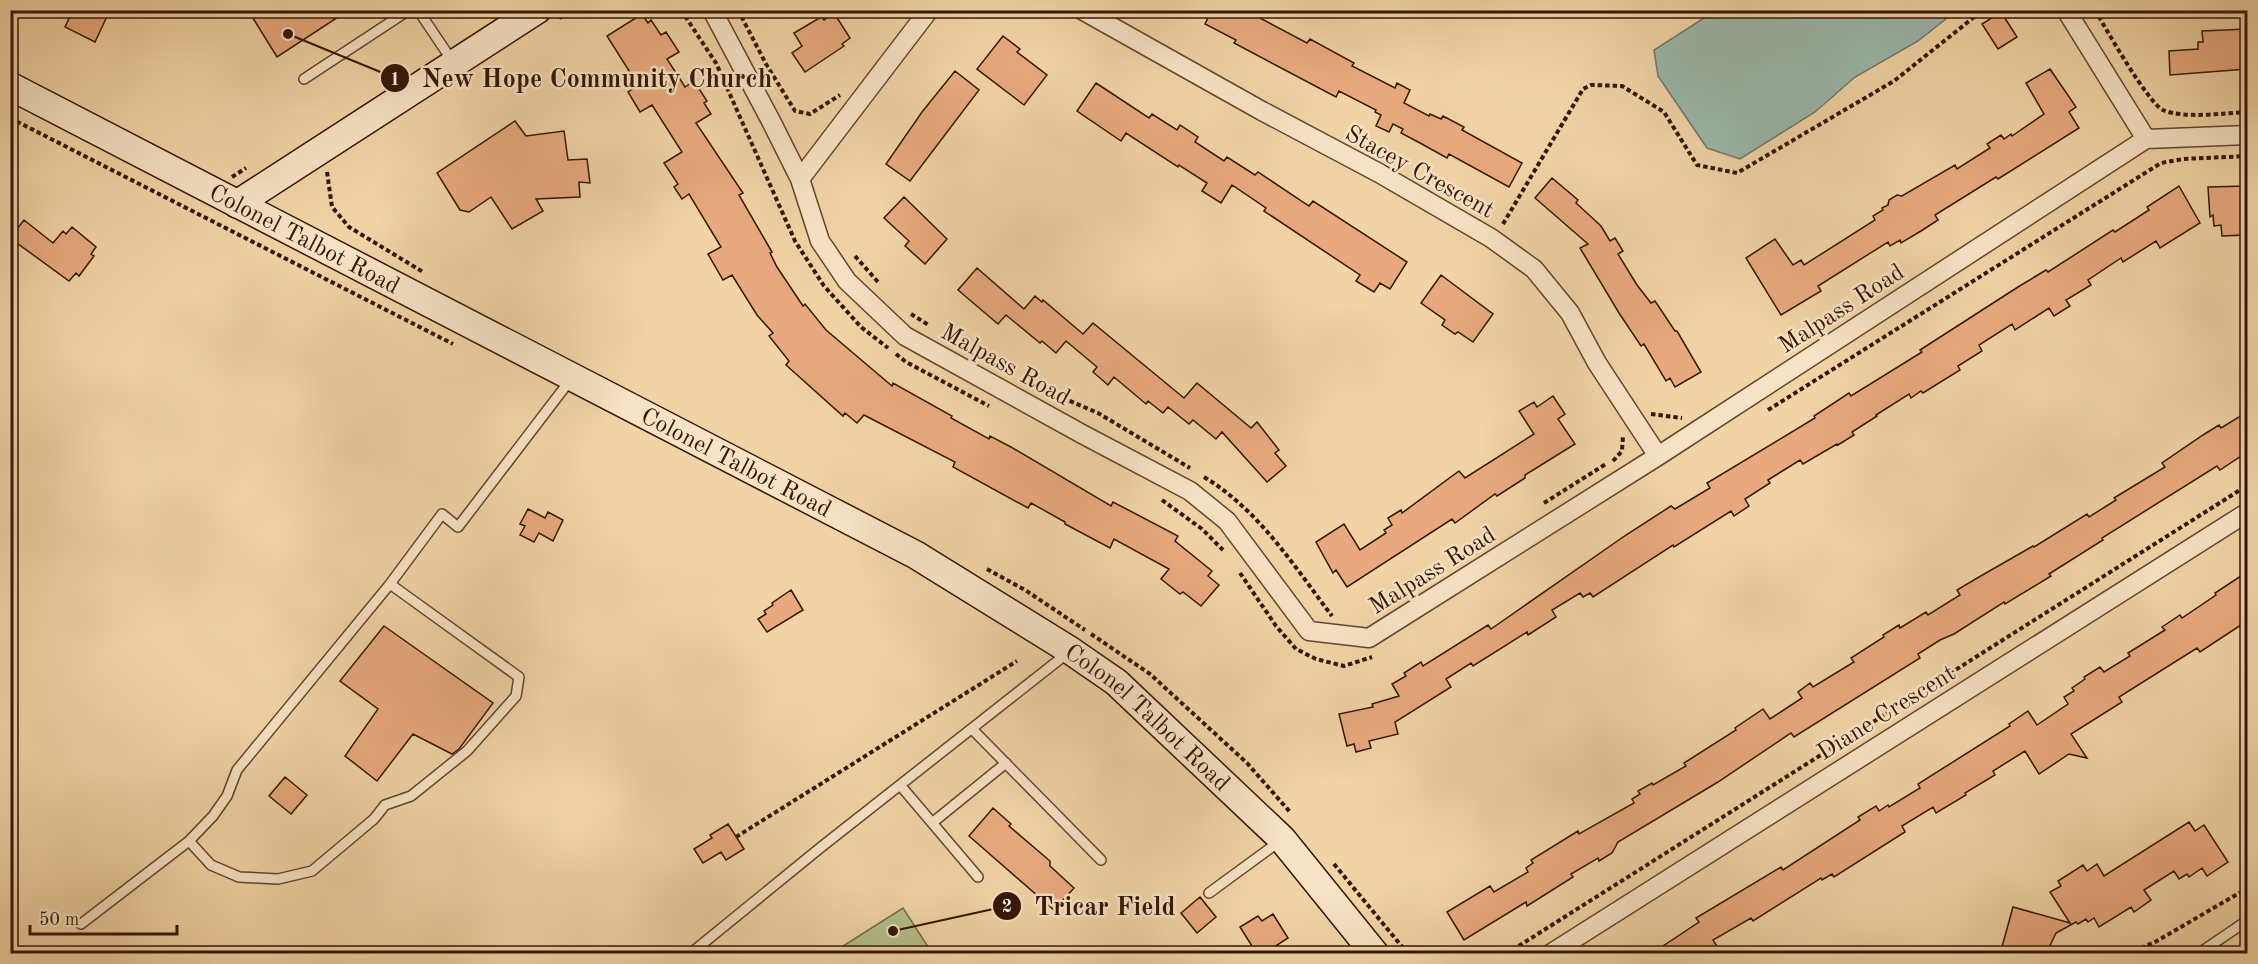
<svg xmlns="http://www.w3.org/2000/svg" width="2258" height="964" viewBox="0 0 2258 964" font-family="'Old Standard TT',serif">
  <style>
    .green { fill: #b4be8b; stroke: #746a48; stroke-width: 1.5 }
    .water { fill: #9bb7ab; stroke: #727769; stroke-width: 1.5 }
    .building { fill: #e8a97e; stroke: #341605; stroke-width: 1.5 }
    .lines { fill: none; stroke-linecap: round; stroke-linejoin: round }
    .lane-casing { stroke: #63452d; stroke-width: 12 }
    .street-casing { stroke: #63452d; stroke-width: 21 }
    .secondary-casing { stroke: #341605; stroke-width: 30 }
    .path { stroke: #341605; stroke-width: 4; stroke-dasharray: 4.5 3; stroke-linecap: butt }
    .lane { stroke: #f6e2c4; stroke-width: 9 }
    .street { stroke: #f6e2c4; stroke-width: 18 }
    .secondary { stroke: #f6e2c4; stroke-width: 27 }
    .labels { text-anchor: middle; stroke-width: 5; stroke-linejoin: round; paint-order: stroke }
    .street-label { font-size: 24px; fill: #341605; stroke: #f6e2c4 }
    .leader { fill: none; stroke: #341605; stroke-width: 2 }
    .callout-dot { fill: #341605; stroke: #f6e2c4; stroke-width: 2 }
    .mark-label { font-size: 18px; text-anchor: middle; font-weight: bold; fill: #fff }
    .callout-label { font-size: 26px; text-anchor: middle; font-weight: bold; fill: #341605; stroke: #f6e2c4; stroke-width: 5; stroke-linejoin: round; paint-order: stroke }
  </style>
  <rect width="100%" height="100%" fill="#f1d3a5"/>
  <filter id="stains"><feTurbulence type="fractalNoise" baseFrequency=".00333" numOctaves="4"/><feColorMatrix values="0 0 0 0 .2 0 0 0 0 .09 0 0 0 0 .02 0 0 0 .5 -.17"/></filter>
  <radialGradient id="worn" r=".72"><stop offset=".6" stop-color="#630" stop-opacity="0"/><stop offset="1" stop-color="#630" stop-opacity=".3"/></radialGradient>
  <!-- green -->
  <path class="green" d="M903,908L932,953H832Z"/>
  <!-- water -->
  <path class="water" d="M1715,11V10L1956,11L1918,41L1855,77L1815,112L1740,159L1707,148L1658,76L1654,50Z"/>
  <!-- building -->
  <path class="building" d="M73,10H110L95,42L65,27Z
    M248,10H349L277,57Z
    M1212,10H1245L1307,43L1310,39L1354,63L1352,66L1395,88L1397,83L1410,90L1404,103L1429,116L1430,114L1441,119L1443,116L1464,127L1462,130L1522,163L1509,187L1449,154L1447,158L1420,143L1401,133L1403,129L1393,124L1389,132L1376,126L1381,115L1375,112L1376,110L1339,91L1336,97L1234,43L1236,40L1205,24Z
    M2001,12L2017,37L1998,49L1982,24Z
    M834,13L850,38L842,44L844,46L805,72L792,53L802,46L794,33L821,17L824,20Z
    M642,14L648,23L651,20L661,35L666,32L679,52L667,59L685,87L694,81L707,101L704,103L711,114L696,123L743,193L739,195L772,252L770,253L777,267L803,306L805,304L826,330L892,386L893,383L952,416L951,418L989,439L990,436L1011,447L1111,506L1113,502L1178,536L1175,541L1212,571L1208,576L1219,585L1201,606L1183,592L1180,594L1161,579L1169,569L1114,539L1110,548L1065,524V522L1031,503L1028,508L953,467L955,462L864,415L857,423L845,413L843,416L786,365L789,361L769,336L773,333L757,315L732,275L723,280L708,254L721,247L689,194L682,199L674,187L678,184L664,163L682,152L652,105L640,112L628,92L638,85L607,36Z
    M2247,29V69L2170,75L2169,51L2198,49V42H2203L2202,31Z
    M1003,36L1020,49L1017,52L1047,75L1024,105L977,69Z
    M2050,69L2076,107L2069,112L2079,128L1998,179L1996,177L1935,215L1938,220L1921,231L1901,243L1900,240L1890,246L1888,242L1818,286L1821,291L1781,315L1746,258L1775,239L1793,265L1801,260L1804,265L1875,220L1873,216L1883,210L1882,208L1888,205L1889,200L1897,195L1902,196L1955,165L1957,169L1990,148L1987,144L2001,135L2004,139L2011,134L2012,136L2044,114L2026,83Z
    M955,71L979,90L910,181L886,164L922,112Z
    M1096,83L1149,118L1152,114L1177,130L1180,125L1198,137L1195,142L1224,161L1227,157L1255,175L1258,172L1309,206L1313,201L1407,262L1390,289L1380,283L1374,292L1356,281L1360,275L1264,211L1266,208L1232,185L1221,203L1202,191L1207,183L1179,165L1178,167L1126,133L1121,141L1077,111Z
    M515,121L526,136L564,131L568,160L587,159L590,183L579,182L580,197L536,199L543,211L512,229L491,197L469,212L460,210L437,173Z
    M1552,178L1578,200L1576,203L1601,226L1610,241L1615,238L1623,251L1618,254L1637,285L1651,303L1655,301L1675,331H1677L1701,372L1675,387L1670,378L1666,381L1644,344L1641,346L1619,313L1580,248L1588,244L1535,198Z
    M2179,186L2200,223L2160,248L2156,241L2123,262L2121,258L2088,280L2091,285L2066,300L2070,306L2054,316L2049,308L2015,330L2012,324L1979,345L1982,351L1958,366L1960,370L1923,393L1921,391L1911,398L1909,394L1876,415L1877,416L1852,432L1854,435L1838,445L1837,444L1803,464L1800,460L1768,480L1770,483L1745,499L1749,506L1734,516L1731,511L1674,547L1673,545L1593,597L1590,593L1583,597L1580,593L1552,610L1556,617L1528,635L1527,632L1473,666L1471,663L1446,679L1451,687L1395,722L1398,734L1369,741L1371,748L1356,752L1354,744L1347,746L1339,714L1373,707L1372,704L1399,696L1392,684L1406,676L1404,673L1421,662L1423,666L1488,625L1491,629L1626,535L1671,506L1675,509L1710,488L1707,483L1815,418L1814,416L1849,393L1851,396L1922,352L1920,350L2018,287L2046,270L2048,272L2113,230L2115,232L2149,210L2147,207Z
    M2247,186L2246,235L2222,236L2221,225L2214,226L2213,215L2210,217L2208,187Z
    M904,197L947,239L925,264L905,246L909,241L884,218Z
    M24,220L53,243L63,231L66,234L72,227L96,247L91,254L94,256L79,276L76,273L69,281L10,238Z
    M977,268L1024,309L1035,296L1042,302L1043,300L1083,334L1093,323L1184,398L1197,383L1251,428L1257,422L1279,450L1275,453L1286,466L1267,482L1222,432L1216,439L1193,420L1189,424L1168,407L1163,413L1148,401L1146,404L1114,377L1108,385L1093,372L1097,367L1066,341L1056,353L1042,341L1040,343L1006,315L998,324L958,290Z
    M1441,275L1493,314L1473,342L1458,332L1455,334L1442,325L1445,320L1421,303Z
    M1553,396L1565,414L1558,419L1575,444L1525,475V478L1497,496L1495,494L1455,523L1452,519L1347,587L1336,570L1333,573L1316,542L1344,524L1360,550L1386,533L1384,530L1392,525L1388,518L1401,510L1402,513L1459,471L1465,478L1534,434L1519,411L1534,402L1537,407Z
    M2247,412V452L2220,470L2217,466L2102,538L2103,540L2049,574L2051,576L2005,604L2004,602L1954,634L1940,640L1918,654L1920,658L1794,737L1791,733L1718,782L1618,842L1612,853L1599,861L1598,858L1571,874L1573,877L1527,906L1526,902L1464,940L1447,912L1490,886L1494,892L1528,872L1526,868L1533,863L1531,860L1578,831L1579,834L1634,803L1632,799L1640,794L1638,791L1652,783L1653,785L1686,766L1684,763L1736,730L1735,728L1763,709L1770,719L1802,698L1798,692L1810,683L1813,687L1854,662L1851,658L1884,637L1883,635L1899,625L1900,628L1926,612L1928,615L1960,595L1957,590L1979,577L2033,546L2034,547L2087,514L2089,517L2116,500L2114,498L2165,467L2162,463L2203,435L2219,425L2221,428Z
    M528,509L545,518L548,512L563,520L553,541L539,533L534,542L520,535L525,526L520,524Z
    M2247,572V621L2200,652L2197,648L2119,697L2122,702L2071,734L2087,758L2069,754L2039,774L2025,751L1993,771L1995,775L1965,793L1966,795L1936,813L1933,807L1902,826L1905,832L1834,877L1832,874L1822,880L1821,878L1753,921L1751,918L1713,940L1718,948L1709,954H1651L1699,922L1696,918L1781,867L1783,870L1860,820L1858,817L1876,806L1879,811L1888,805L1889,807L1920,788L1918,784L2010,726L2009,724L2028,711L2037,725L2068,704L2064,697L2074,691L2072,688L2085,679L2084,677L2100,667L2104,672L2130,656L2128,653L2165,630L2162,627L2180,615L2182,618L2216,595L2215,593Z
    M791,590L803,610L767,632L758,619L766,614L764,611L773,605L772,603Z
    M384,626L493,703L459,749L452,754L413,734L377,781L345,756L378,709L340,681Z
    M285,777L307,795L291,814L269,796Z
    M993,808L1011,824L1009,826L1050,861V866L1074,888L1054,910L969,836Z
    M2189,822L2195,831L2204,825L2228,862L2207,876L2202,868L2189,877L2187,874L2179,879L2174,871L2144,890L2151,900L2134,912L2131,907L2099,927L2094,918L2088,922L2086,919L2078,924L2076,922L2056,933L2046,954H2000L2013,907L2070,923L2050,892L2061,886L2058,881L2083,865L2087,871L2097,864L2104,876Z
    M728,824L744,849L726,860L721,852L703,863L694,849L712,838L710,835Z
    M1200,897L1216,917L1197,933L1181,913Z
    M1273,914L1288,938L1263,954H1257L1240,927L1258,916L1262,921Z"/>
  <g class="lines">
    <defs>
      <path id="lane" d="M418,10L453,62
        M304,79L409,10
        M972,729L1101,860
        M900,785L978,877
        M932,823L1006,763
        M189,841L211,865L239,877L278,879L312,871L374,819L385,805L411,796L467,751L516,696L519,677L390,584L442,514L458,527L571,379
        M1209,893L1280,841
        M81,924L189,841L213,816L227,796L237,770L390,584
        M690,954L820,848L1069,652
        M2198,954L2248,920"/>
      <path id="street" d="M712,10L772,123L800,179L820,241L847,281L905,336L1082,434L1190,491L1227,521L1309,631L1369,638L1658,456L2146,139L2248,135
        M1082,10L1262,111L1379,173L1491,238L1534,269L1570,313L1597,363L1658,456
        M2066,10L2146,139
        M800,179L929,10
        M1550,954L2248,512"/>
      <g id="secondary">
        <path id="s1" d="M10,86L916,555L1071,651L1116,682L1282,839L1375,954"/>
        <path d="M237,204L537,10"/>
      </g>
    </defs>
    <!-- lane casing -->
    <use href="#lane" class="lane-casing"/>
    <!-- street casing -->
    <use href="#street" class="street-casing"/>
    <!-- secondary casing -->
    <use href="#secondary" class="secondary-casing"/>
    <!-- path -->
    <path class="path" d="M681,10L716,63L795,241L824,286L861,327L888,348
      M738,10L766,64L795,111L810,114L840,95
      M2095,10C2106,29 2148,103 2163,110C2183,119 2226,113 2248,112
      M559,18L571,10
      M10,118L453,344
      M327,172L332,207L349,227L423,272
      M232,177L246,168
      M1503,224L1583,89L1591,85L1622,86L1664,112L1697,165L1737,173L1894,81L1983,10
      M855,256L878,282
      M911,314L930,326
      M896,354L906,362L989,406
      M1049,392L1098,413L1190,468
      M1768,410L2161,163L2183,159L2248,156
      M1651,414L1682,418
      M1613,461L1622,451L1623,436
      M1204,477C1259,510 1294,566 1332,616
      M1162,500L1202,529L1223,550
      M1544,503L1606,464
      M987,569L1025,590L1085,630
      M1240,573L1276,626L1296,649L1316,659L1344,666L1372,657
      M1091,634L1150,674L1247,763L1290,812
      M736,837L1017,661
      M1334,864L1408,954
      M1506,954L2248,485
      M2127,954L2155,942L2248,888"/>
    <!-- lane -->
    <use href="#lane" class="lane"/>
    <!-- street -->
    <use href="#street" class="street"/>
    <!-- secondary -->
    <use href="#secondary" class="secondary"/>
  </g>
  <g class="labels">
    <!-- street labels -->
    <g class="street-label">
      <text transform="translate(1420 171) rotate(29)" y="8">Stacey Crescent</text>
      <text dy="8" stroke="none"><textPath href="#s1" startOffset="332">Colonel Talbot Road</textPath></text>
      <text transform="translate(1841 308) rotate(-33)" y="8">Malpass Road</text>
      <text transform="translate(1006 364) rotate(29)" y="8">Malpass Road</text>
      <text dy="8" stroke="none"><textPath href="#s1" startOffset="818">Colonel Talbot Road</textPath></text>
      <text transform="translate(1432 570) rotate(-32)" y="8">Malpass Road</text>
      <text transform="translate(1886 712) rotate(-32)" y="8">Diane Crescent</text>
      <text dy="8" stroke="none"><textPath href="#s1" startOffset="1304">Colonel Talbot Road</textPath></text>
    </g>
  </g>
  <!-- callouts -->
  <path class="leader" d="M288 34L395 78M893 931L1007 906"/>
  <g class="callout-dot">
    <circle cx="288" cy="34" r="6"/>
    <circle cx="893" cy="931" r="6"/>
    <circle cx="395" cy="78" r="15"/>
    <circle cx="1007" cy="906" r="15"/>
  </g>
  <g class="mark-label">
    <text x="395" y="85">1</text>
    <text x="1007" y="912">2</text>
  </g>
  <g class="callout-label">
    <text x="597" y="87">New Hope Community Church</text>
    <text x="1105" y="915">Tricar Field</text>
  </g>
  <!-- margin -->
  <rect width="2258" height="964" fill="none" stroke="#f1d3a5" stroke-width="36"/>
  <rect x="12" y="12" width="2234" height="940" fill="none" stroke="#341605" stroke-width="3"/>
  <rect x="18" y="18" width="2222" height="928" fill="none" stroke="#341605" stroke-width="1.5"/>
  <!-- scale -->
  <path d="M30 925v9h147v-9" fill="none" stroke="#341605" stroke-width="3"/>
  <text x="39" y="925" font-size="18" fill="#341605" stroke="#f6e2c4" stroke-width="4.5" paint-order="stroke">50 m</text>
  <rect width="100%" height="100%" filter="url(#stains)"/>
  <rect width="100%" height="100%" fill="url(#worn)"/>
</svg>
